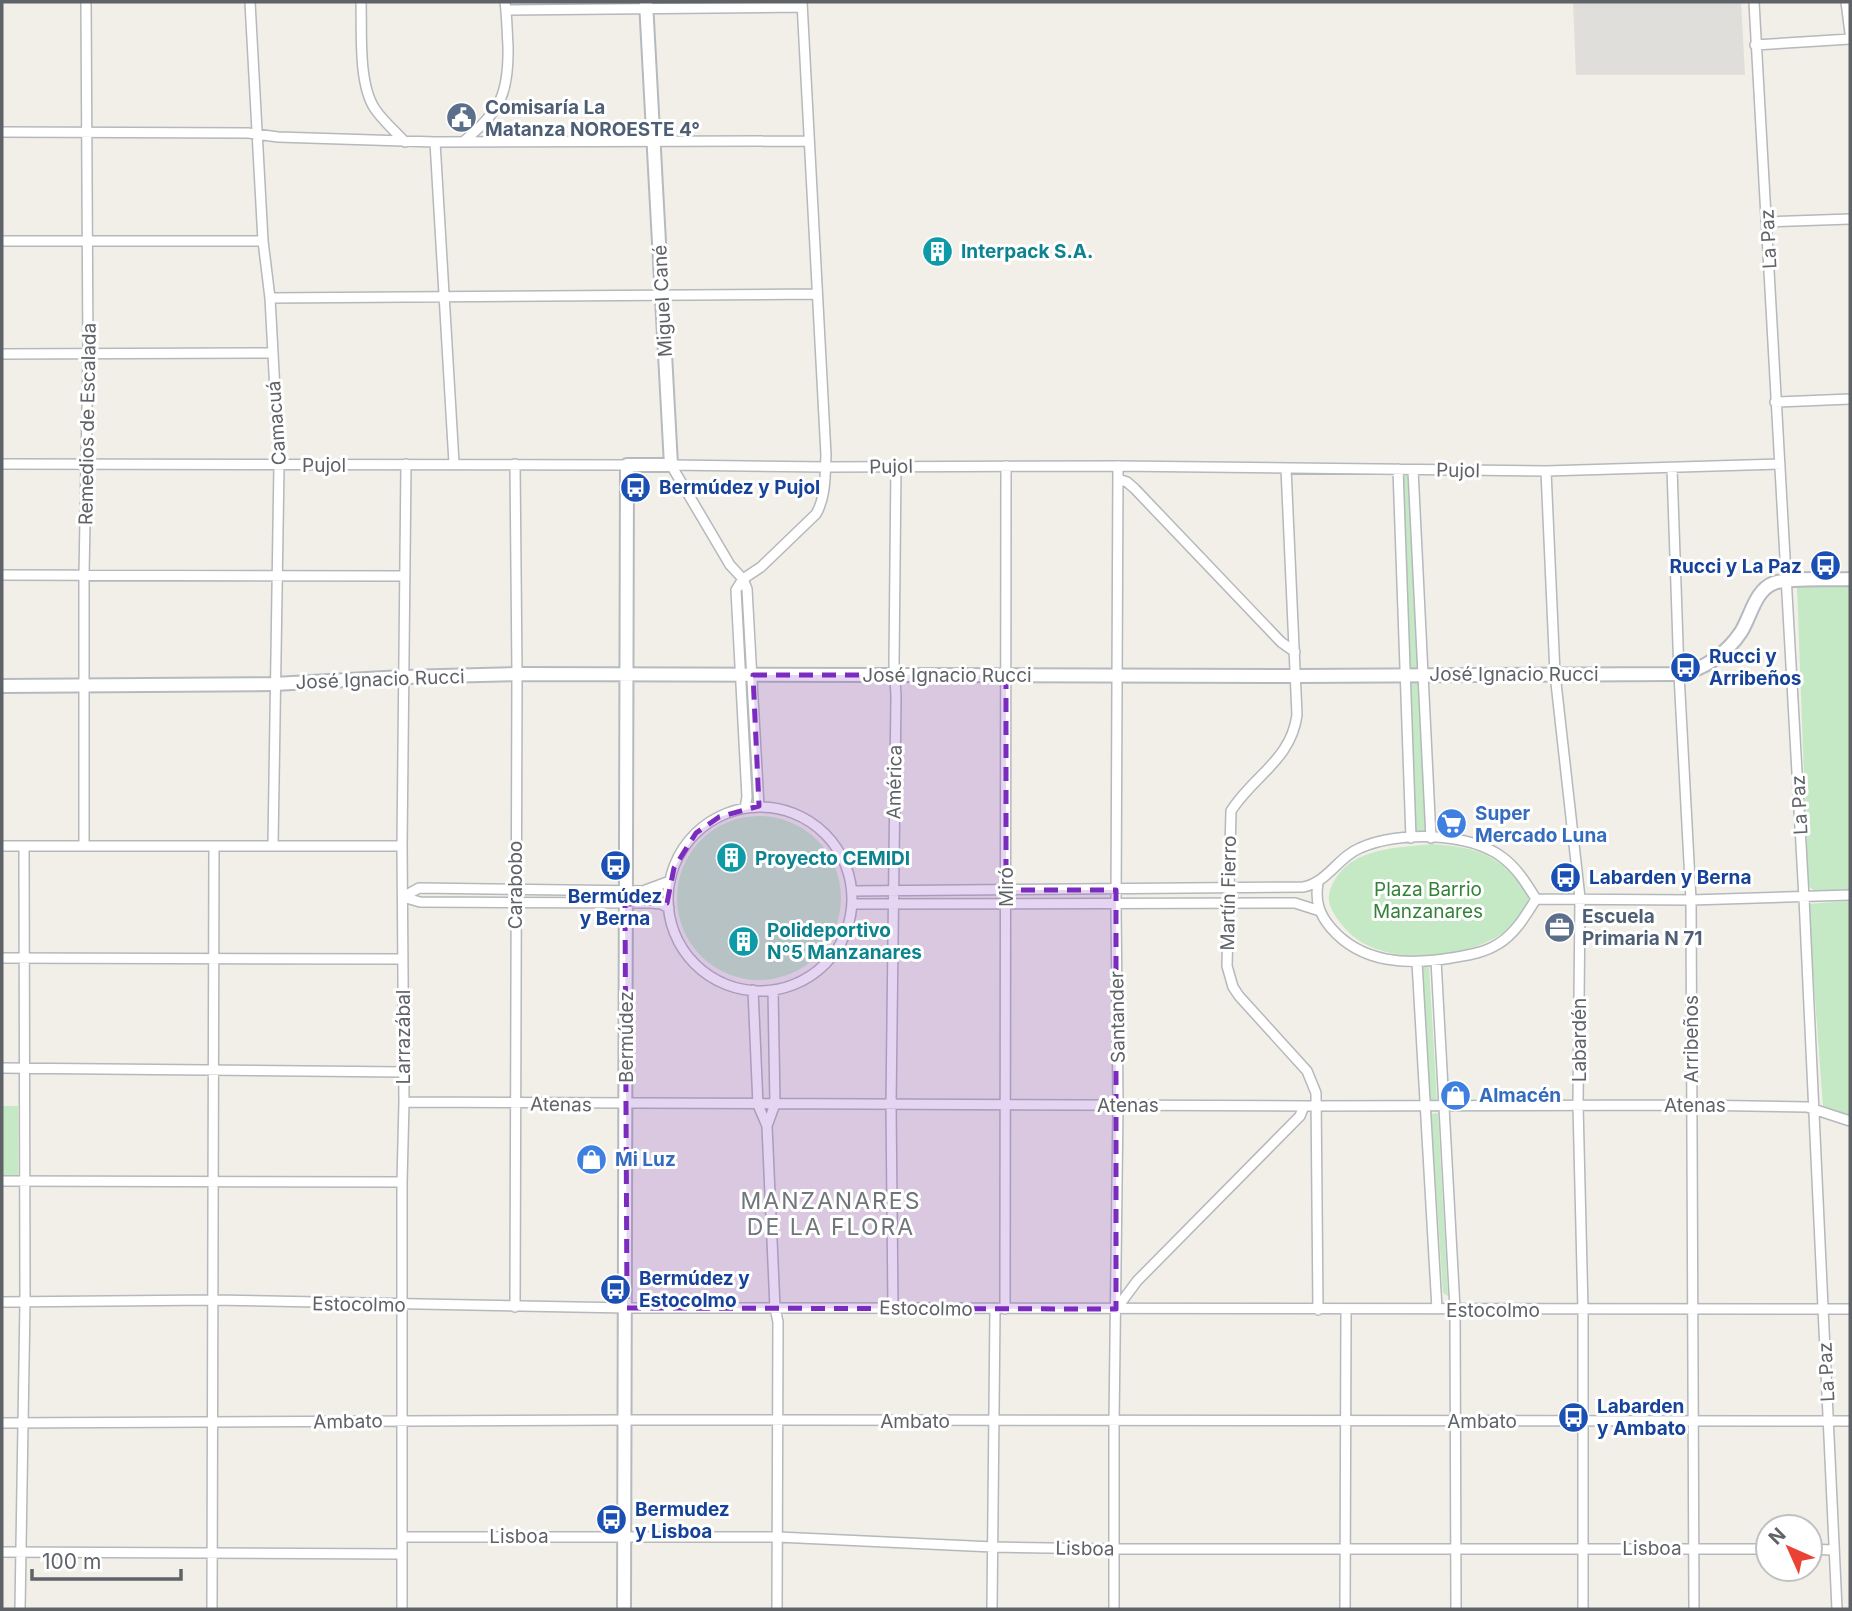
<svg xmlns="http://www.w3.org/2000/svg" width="1852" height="1611" viewBox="0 0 1852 1611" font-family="Inter,sans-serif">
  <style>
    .industrial { fill: #e0deda }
    .green { fill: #c5e8c5 }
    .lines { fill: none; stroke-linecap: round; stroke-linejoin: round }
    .street-casing { stroke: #b5b8bc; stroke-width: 12 }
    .secondary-casing { stroke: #b6babf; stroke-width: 16 }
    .street { stroke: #fff; stroke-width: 9 }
    .secondary { stroke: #fff; stroke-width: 12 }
    .marked { fill: #7b2cbf; fill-opacity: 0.2; stroke: #7b2cbf; stroke-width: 5; stroke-dasharray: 14 9; stroke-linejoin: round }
    .labels { text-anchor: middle; stroke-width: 6; stroke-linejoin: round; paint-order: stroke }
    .service-label { font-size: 19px; font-weight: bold; fill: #4e5e75; stroke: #fff; text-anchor: start }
    .street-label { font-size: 19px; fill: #5f6368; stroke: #fff }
    .culture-label { font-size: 19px; font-weight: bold; fill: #0d838f; stroke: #fff; text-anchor: start }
    .transit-label { font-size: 19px; font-weight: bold; fill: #164399; stroke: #fff; text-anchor: start }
    .shop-label { font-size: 19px; font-weight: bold; fill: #366cbe; stroke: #fff; text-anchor: start }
    .park-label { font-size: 19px; fill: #348238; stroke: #fff }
    .quarter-label { font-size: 23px; letter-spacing: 2px; fill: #70757a; stroke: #fff }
  </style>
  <rect width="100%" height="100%" fill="#f1efe8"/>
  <!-- industrial -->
  <path class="industrial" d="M1573,2H1741L1745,75H1576Z"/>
  <!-- green -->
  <path class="green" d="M1401,474H1409L1418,669L1410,670Z
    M1850,585V889L1815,891L1808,886L1797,586Z
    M1409,683H1420L1426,834L1414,835Z
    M677 898a82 82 0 1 1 164 0a82 82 0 1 1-164 0Z
    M1432,844C1462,846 1488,850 1510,872C1518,878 1527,887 1528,897C1529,906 1523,915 1518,921C1484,956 1406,967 1363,943C1350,936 1338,922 1331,908C1327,899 1329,891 1333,883C1351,847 1398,848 1432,844Z
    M1850,901V1116L1823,1106L1808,904Z
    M1429,966L1437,1103H1430L1421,967Z
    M2,1106H18V1177H2Z
    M1438,1113L1448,1296L1443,1293L1431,1114Z"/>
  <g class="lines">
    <defs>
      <path id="street" d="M250,2L263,241L270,298L279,465L273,845
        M361,2C362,32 358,84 375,109C383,121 395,131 405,142
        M1754,2L1804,898L1837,1609
        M1846,2L1850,33
        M506,10L802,7
        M1755,45L1850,39
        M2,132L248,133L278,137L435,142L809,141
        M435,142L454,463
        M463,142C500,111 509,95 508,46C507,31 507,16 505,2
        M1767,222L1850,219
        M2,241H263
        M270,298L816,294
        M2,354L271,353
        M1775,402L1850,399
        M2,464L627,465
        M1286,468L1297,715C1291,760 1253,776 1231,811L1227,966L1233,987L1239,996L1307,1071L1316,1093L1318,1310
        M1672,468L1679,674L1691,900L1694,1609
        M1398,469L1411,838
        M1413,470L1431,838
        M1546,471L1555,674L1580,898L1578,1105L1583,1310V1609
        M1118,479L1127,482L1135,489L1281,642L1295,652
        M2,575L403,576
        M759,807L747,589L743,579L730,565L671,465L826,467L1118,466L1546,471L1780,464
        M668 899a92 92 0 1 1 184 0a92 92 0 1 1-184 0Z
        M745,808L747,797L736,590L743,579L761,567L816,514C826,497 825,475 826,455L802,2
        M2,846H402
        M84,846V575L88,355L86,2
        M1318,883C1315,901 1319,914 1331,928C1362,964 1408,965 1451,958C1468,955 1484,953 1498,944C1515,934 1526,915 1536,899
        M852,891L1303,887C1327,883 1338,857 1360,848C1397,831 1468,832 1502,857C1517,868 1526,883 1536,899
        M403,897L419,888L643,891L670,881
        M403,897L420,902L651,903L661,904L669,908
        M1536,899L1691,900L1850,895
        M852,904L1295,903L1320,911
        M2,958L403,959
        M1436,960L1455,1309L1456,1609
        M1417,962L1437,1309
        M753,990L758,1105L767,1126L775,1308L778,1322L777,1609
        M2,1068L403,1072
        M404,1102L1304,1106L1691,1105L1807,1107L1850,1121
        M767,1126L775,1104L773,990
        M2,1181L402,1182
        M2,1302L213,1300L627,1308L1850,1309
        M515,1307L517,674L515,464
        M893,1308L891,1105L896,696L894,663L896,466
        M1117,1308L1137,1281L1300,1116L1304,1106
        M1005,1309L1006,466
        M2,1423L625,1420L1850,1421
        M403,1537H778L993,1547L1114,1549H1768
        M1810,1549L1832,1550
        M2,1552L402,1554
        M20,1609L25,1302L24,846
        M212,1609L214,846
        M402,1609V1182L404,1102L402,846L406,464
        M992,1609L995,1309
        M1114,1609V1422L1118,1105L1116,905L1118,466
        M1345,1609L1346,1310"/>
      <path id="secondary" d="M2,686L274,684L403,677L517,674L1297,676L1679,674C1704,670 1727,653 1741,632C1751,616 1755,590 1774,583C1790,577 1831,580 1850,579
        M624,1609L627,465H671L646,2"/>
    </defs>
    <!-- street casing -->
    <use href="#street" class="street-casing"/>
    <!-- secondary casing -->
    <use href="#secondary" class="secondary-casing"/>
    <!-- street -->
    <use href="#street" class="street"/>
    <!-- secondary -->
    <use href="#secondary" class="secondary"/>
  </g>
  <!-- marked area -->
  <path class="marked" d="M753,675H1006V890H1116V1309L627,1308L625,904L667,903L674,868L696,833L719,817L759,806Z"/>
  <!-- icons -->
  <defs>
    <symbol id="civic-disc" viewBox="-11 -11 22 22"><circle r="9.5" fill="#5c6f8a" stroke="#fff"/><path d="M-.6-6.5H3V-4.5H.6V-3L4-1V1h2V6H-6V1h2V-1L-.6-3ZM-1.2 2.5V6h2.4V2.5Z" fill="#fff"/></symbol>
    <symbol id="building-disc" viewBox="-11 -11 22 22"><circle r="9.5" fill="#0f9aa8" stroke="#fff"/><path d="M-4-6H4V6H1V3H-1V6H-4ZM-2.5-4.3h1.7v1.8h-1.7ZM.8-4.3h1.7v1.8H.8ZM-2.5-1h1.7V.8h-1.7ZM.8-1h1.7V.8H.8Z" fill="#fff"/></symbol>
    <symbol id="bus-disc" viewBox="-11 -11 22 22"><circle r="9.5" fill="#1a4fb4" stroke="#fff"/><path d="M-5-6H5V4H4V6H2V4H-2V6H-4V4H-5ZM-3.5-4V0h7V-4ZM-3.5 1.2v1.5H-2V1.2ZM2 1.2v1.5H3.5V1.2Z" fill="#fff"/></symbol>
    <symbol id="supermarket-disc" viewBox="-11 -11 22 22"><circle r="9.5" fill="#3f7fe0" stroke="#fff"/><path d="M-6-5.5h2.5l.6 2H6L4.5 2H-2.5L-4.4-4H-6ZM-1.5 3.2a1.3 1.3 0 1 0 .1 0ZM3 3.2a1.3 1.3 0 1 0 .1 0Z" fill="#fff"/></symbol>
    <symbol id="office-disc" viewBox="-11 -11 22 22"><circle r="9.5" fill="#5c6f8a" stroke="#fff"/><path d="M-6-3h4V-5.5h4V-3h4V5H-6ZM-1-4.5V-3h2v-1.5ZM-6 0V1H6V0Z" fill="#fff"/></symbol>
    <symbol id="shop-disc" viewBox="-11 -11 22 22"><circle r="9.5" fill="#3f7fe0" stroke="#fff"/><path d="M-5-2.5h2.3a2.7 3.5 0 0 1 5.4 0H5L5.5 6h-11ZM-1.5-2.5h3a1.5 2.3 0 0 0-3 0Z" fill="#fff"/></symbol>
  </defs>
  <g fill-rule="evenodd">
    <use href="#civic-disc" x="444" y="100" width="35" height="35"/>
    <use href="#building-disc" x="920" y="234" width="35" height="35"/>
    <use href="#bus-disc" x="618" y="470" width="35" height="35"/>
    <use href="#bus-disc" x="1808" y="548" width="35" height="35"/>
    <use href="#bus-disc" x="1668" y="650" width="35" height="35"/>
    <use href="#supermarket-disc" x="1434" y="806" width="35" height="35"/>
    <use href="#building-disc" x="714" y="840" width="35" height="35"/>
    <use href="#bus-disc" x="598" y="848" width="35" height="35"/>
    <use href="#bus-disc" x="1548" y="860" width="35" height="35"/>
    <use href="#office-disc" x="1542" y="910" width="35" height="35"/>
    <use href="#building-disc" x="726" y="924" width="35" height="35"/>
    <use href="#shop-disc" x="1438" y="1078" width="35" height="35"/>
    <use href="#shop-disc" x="574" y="1142" width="35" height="35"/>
    <use href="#bus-disc" x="598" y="1272" width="35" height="35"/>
    <use href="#bus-disc" x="1556" y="1400" width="35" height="35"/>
    <use href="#bus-disc" x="594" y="1502" width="35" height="35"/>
  </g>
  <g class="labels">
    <!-- service labels -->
    <g class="service-label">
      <text x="485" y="114">Comisaría La<tspan x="485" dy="22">Matanza NOROESTE 4°</tspan></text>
      <text x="1582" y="923">Escuela<tspan x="1582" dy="22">Primaria N 71</tspan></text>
    </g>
    <!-- street labels -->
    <g class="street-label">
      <text transform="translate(1768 239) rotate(-93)" y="7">La Paz</text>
      <text transform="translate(662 301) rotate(-93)" y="7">Miguel Cané</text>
      <text transform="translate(276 423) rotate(-94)" y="7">Camacuá</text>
      <text transform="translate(87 424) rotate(-89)" y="7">Remedios de Escalada</text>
      <text x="324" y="472">Pujol</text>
      <text transform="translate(891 466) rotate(-1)" y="7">Pujol</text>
      <text transform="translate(1458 470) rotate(1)" y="7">Pujol</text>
      <text x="1514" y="681">José Ignacio Rucci</text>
      <text x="947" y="682">José Ignacio Rucci</text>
      <text transform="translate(380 679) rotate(-2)" y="7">José Ignacio Rucci</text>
      <text transform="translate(894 782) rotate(-89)" y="7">América</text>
      <text transform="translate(1799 805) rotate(-93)" y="7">La Paz</text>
      <text transform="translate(515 885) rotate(-90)" y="7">Carabobo</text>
      <text transform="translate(1006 887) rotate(-90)" y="7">Miró</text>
      <text transform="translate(1228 893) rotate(-89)" y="7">Martín Fierro</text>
      <text transform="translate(1117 1017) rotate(-91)" y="7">Santander</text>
      <text transform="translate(403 1037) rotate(-90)" y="7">Larrazábal</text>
      <text transform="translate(626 1037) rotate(-90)" y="7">Bermúdez</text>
      <text transform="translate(1691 1039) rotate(-90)" y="7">Arribeños</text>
      <text transform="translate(1579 1040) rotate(-90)" y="7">Labardén</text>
      <text transform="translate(561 1104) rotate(1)" y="7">Atenas</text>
      <text x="1128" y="1112">Atenas</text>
      <text x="1695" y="1112">Atenas</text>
      <text transform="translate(359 1304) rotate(1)" y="7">Estocolmo</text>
      <text transform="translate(926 1308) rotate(1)" y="7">Estocolmo</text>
      <text x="1493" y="1317">Estocolmo</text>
      <text transform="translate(1826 1372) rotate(-93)" y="7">La Paz</text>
      <text transform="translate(348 1421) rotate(-1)" y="7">Ambato</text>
      <text x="915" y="1428">Ambato</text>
      <text x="1482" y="1428">Ambato</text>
      <text x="519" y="1543">Lisboa</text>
      <text transform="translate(1085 1548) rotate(1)" y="7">Lisboa</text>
      <text x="1652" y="1555">Lisboa</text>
    </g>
    <!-- culture labels -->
    <g class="culture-label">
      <text x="961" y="258">Interpack S.A.</text>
      <text x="755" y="865">Proyecto CEMIDI</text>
      <text x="767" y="937">Polideportivo<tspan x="767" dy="22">Nº5 Manzanares</tspan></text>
    </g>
    <!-- transit labels -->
    <g class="transit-label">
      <text x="659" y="494">Bermúdez y Pujol</text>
      <text x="1802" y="573" text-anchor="end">Rucci y La Paz</text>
      <text x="1709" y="663">Rucci y<tspan x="1709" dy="22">Arribeños</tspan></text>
      <text x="1589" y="884">Labarden y Berna</text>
      <text x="615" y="903" text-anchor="middle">Bermúdez<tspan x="615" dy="22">y Berna</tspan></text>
      <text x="639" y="1285">Bermúdez y<tspan x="639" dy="22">Estocolmo</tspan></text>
      <text x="1597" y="1413">Labarden<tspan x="1597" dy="22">y Ambato</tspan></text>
      <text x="635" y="1516">Bermudez<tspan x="635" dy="22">y Lisboa</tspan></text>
    </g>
    <!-- shop labels -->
    <g class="shop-label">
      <text x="1475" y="820">Super<tspan x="1475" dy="22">Mercado Luna</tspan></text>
      <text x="1479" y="1102">Almacén</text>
      <text x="615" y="1166">Mi Luz</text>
    </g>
    <!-- park labels -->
    <g class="park-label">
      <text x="1428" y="896">Plaza Barrio<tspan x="1428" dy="22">Manzanares</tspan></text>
    </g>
    <!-- quarter labels -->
    <g class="quarter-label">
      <text x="831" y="1209">MANZANARES<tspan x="831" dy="26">DE LA FLORA</tspan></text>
    </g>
  </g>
  <!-- border -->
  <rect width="1852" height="1611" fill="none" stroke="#5f6368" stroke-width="7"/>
  <!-- north arrow -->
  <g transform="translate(1789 1548) rotate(315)"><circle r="33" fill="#ffffff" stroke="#bfc1c3" stroke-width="2"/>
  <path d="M0-5L12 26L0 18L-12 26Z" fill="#ea4335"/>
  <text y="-10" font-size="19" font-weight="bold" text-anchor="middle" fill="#5f6368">N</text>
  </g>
  <!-- scale -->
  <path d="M32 1569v10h149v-10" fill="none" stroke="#5f6368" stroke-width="3.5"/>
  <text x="42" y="1569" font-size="21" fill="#5f6368" stroke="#ffffff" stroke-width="5" paint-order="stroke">100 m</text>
</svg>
